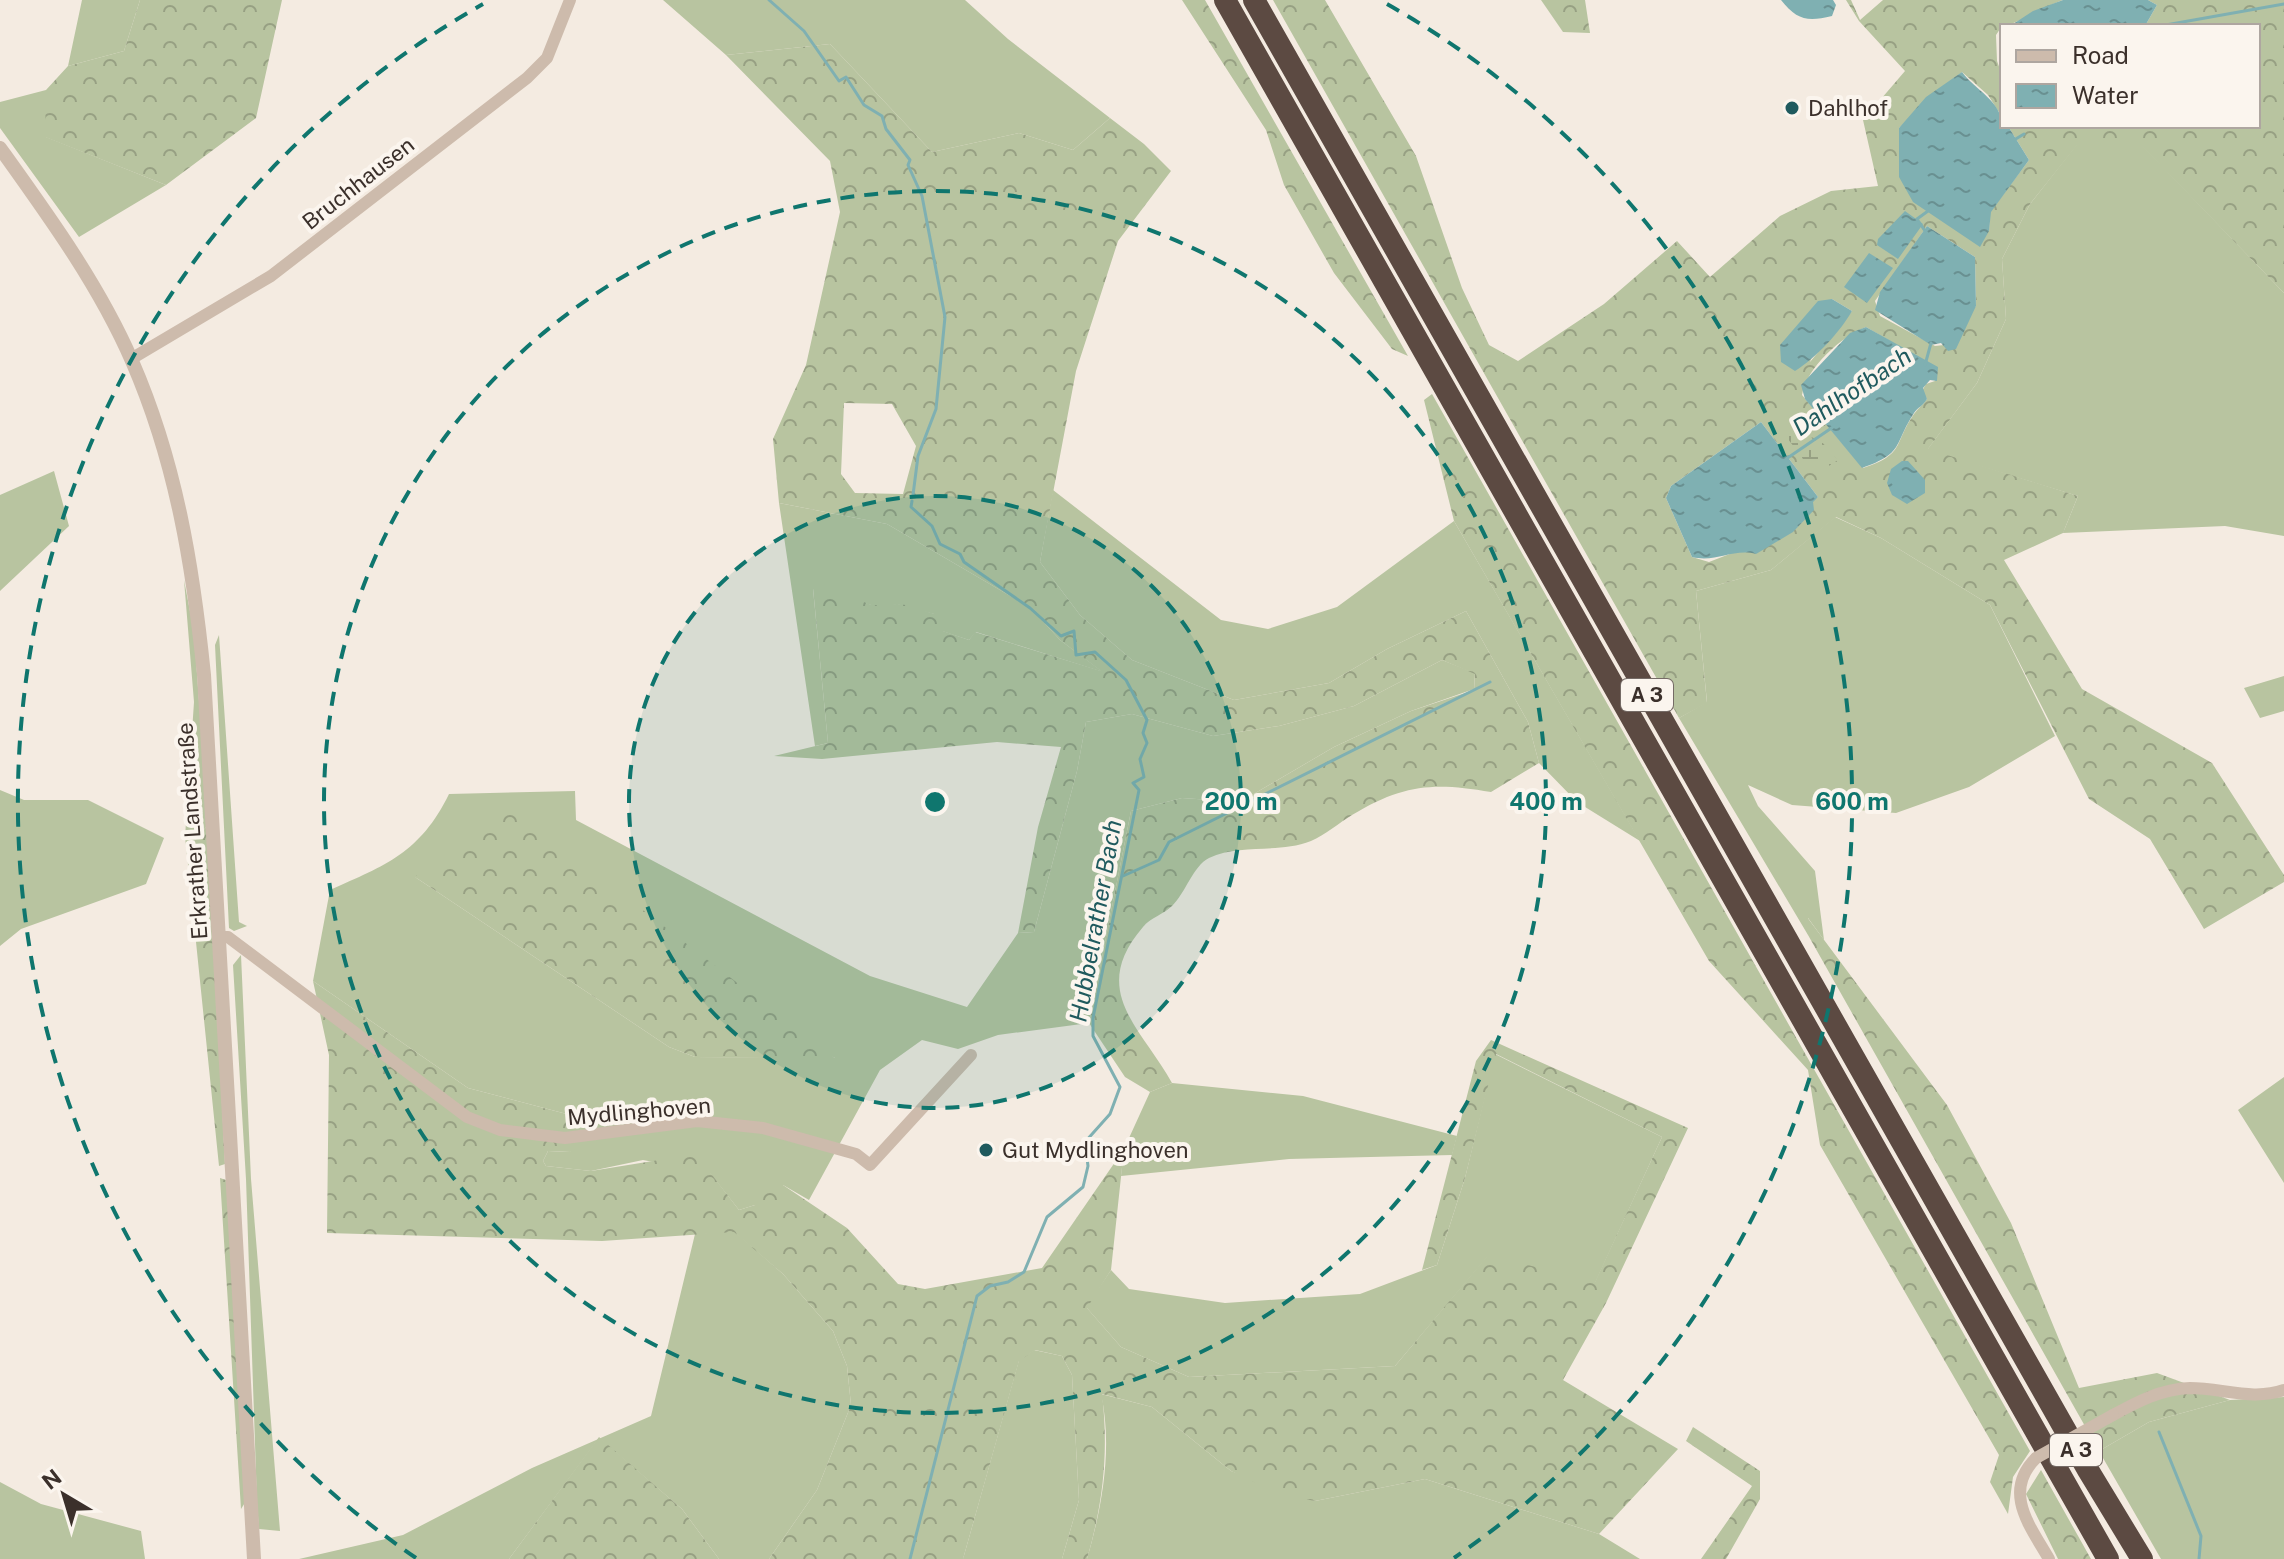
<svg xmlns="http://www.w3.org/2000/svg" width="2284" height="1559" viewBox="0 0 2284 1559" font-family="'Public Sans',sans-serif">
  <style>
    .grass { fill: #b8c4a0; fill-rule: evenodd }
    .forest { fill: url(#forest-crowns); fill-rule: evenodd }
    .wetland { fill: url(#wetland-marsh) }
    .water { fill: url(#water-ripples) }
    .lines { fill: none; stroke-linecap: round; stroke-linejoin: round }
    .stream { stroke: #7fb0b2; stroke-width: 3 }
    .minor { stroke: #cdbbac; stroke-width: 12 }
    .tertiary { stroke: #cdbbac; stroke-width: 14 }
    .motorway { stroke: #5c4a42; stroke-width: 22 }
    .minor-bridge { stroke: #cdbbac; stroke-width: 12 }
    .ring { fill: none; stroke: #0f766e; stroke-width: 4; stroke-dasharray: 14 10 }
    .poi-dot { fill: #1f5a5e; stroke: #fbf5ee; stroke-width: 3 }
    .labels { text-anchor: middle; stroke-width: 8; stroke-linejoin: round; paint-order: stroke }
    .shield { fill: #fbf5ee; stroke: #756b66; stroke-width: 2 }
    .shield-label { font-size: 20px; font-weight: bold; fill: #3b302b }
    .poi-label { font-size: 22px; fill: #3b302b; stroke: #fbf5ee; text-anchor: start }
    .street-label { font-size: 22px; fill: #3b302b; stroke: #fbf5ee }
    .water-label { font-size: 24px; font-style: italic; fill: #1f5a5e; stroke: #fbf5ee }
    .centre { fill: #0f766e; stroke: #fbf5ee; stroke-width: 4 }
    .ring-label { font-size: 24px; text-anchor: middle; font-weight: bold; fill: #0f766e; stroke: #fbf5ee; stroke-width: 8; stroke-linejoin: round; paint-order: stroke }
  </style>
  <defs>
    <pattern id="forest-crowns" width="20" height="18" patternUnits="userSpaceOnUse" patternTransform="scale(2)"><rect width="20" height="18" fill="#b8c4a0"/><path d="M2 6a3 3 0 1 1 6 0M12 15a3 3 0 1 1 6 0" fill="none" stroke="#97a083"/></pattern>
    <pattern id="wetland-marsh" width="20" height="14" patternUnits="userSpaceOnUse" patternTransform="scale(2)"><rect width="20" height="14" fill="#b8c4a0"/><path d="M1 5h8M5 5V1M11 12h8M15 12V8" fill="none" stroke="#97a083"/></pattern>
    <pattern id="water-ripples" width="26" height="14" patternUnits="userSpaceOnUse" patternTransform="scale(2)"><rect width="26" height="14" fill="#7fb0b2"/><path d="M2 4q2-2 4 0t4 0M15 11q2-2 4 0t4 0" fill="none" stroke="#699091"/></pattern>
  </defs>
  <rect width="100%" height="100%" fill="#f4ebe1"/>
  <!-- grass -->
  <path class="grass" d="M82,0H140L124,51L68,66Z
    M663,0H965L1008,39L1110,118L1073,150L1019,133L932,152L830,44L726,55Z
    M46,90V137L166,185L79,237L0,128V102Z
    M2137,140L2284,293V536L2225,526L2063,533L2078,496L1927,450L1977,383L2006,319L2002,259L2030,204L2078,143Z
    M54,471L69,526L0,591V495Z
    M1053,490L1221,620L1268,629L1337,607L1454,521L1640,841L1577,802L1539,763L1528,722L1466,611L1387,649L1329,683L1234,700L1132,660L1080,615L1040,562Z
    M779,503L887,524L1031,608L1060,640L1103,672L976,632L969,640L942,631L934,614L897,604L882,608L813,589L828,743L815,746Z
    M1835,517L1881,538L1990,605L2055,736L1969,787L1896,813L1792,805L1748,785L1758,806L1815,871L1824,940L1808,918V935L1679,718L1707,702L1696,591L1771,570Z
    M184,580L194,632L208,825L193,842L188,864L185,837L194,702Z
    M219,635L239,922L247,926L234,931L229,928L215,645Z
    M1442,660L1475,673L1474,689L1411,711L1334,747L1240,802L1182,798L1131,811L1089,1023L998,1035L958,1049L922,1040L880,1070L809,1200L783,1185L755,1205L739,1210L710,1173L643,1160L591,1171L546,1166L543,1161L548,1151L570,1152L578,1117L468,1088L313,981L330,890C386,865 420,853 449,794L575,791L576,820L870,976L967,1007L1018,933L1034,932L1077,771L1086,722L1132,714L1213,736L1279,726L1354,706ZM415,877L835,1058L695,1057L669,1047Z
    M2284,676V711L2260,718L2244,688Z
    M0,790L24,800H88L164,838L146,884L21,929L0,946Z
    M241,955L251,1179L280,1531L259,1529L257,1503L246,1179L233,965Z
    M1495,1054L1662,1137L1595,1283L1488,1256L1395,1366L1189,1377L1121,1347L1086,1307L1111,1270L1129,1289L1225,1303L1360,1294L1437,1265L1465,1178Z
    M2284,1077V1183L2238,1110Z
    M1172,1083L1303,1096L1457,1136L1452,1155L1289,1159L1121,1176L1124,1149L1150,1092Z
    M734,1231L783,1274L833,1331L847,1366L851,1405L817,1490L769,1559H719L682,1509L599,1438L509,1559H299L403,1535L532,1468L651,1416L695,1234Z
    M1034,1350L1062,1356L1072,1375L1079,1500L1062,1559H963L1019,1360Z
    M1101,1394L1152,1407L1231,1471L1315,1501L1425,1479L1599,1534L1640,1559H1087C1102,1507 1113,1448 1101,1394Z
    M2284,1397V1559H2161L2099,1451L2149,1422L2230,1400Z
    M0,1482L41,1504L141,1531L145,1559H0Z"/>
  <!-- forest -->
  <path class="forest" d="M140,0H282L256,118L166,185L45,137L46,90L68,66L124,51Z
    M1182,0H1205L1408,356L1392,349L1334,273L1284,185L1266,130Z
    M1273,0H1325L1416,156L1462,288L1489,345L1518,361L1604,304L1677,241L1710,277L1780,216L1831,191L1878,186L1863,120L1905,71L1859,21L1846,0H1851L1860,20L1883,0H2063C2048,5 2013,26 2002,26L1996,35L1997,61L2002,75V117L1988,95L1962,72L1899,128L1900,153L1989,231L1990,212L2029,160L2008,126H2258V26H2145L2157,5L2148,0H2284V293L2137,141L2078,144L2030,204L2002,259L2006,319L1977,383L1928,449L2078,496L2063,533L2004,560L2082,689L2212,763L2284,875V882L2204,929L2150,839L2089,799L1990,605L1881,538L1836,517L1771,570L1696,591L1707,703L1679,718ZM1927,226L1975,257L1976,306L1944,345L1935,346L1880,316L1875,301ZM1832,299L1852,311L1810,362ZM1866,327L1928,363L1935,381L1926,384L1922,391L1927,399C1923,405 1918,408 1914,414C1893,444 1906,454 1863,468L1802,395C1806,368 1842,336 1866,327ZM1761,422L1818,497L1740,550L1709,562L1692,557L1666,498L1671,486Z
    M1541,0H1585L1590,33L1563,32Z
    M830,44L932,152L1019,133L1073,150L1110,118L1144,144L1171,171L1118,241L1076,371L1040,562L1080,615L1132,660L1234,700L1329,683L1387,649L1466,611L1528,722L1539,763L1491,792C1434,782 1403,784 1352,815C1339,823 1325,835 1311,841C1278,854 1240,843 1209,858C1193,866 1185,894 1172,906C1164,914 1150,918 1143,927C1088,991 1141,1027 1172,1083L1150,1092L1125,1077L1089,1023L1131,811L1182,798L1240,802L1334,747L1411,711L1474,690L1475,674L1442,660L1354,706L1279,726L1213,736L1132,714L1086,722L1077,771L1034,932L1018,933L1038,827L1061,747L997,742L822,759L774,756L828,743L813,588L852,591C869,611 876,604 897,604C909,604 924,611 935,614L943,631L969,640L975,632L1101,671L1060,640L1031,608L887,524L779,503L773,439L806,365L840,212L830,161L726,55ZM844,403L892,404L916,446L903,494L855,493L841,474Z
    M1432,394L2030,1451L2013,1477L2008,1514L1990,1482L1999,1455L1820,1145L1808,1070L1709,961L1454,521L1424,400Z
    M504,803L836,1059L695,1057L669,1047L415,877Z
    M208,825L225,1164L219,1166L188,864L193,842Z
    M1807,917L1947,1105L2011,1223L2079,1388L2157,1373L2230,1400L2149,1422L2099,1451L1808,935Z
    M313,981L468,1088L578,1117L582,1121V1140L570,1152L548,1151L543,1161L546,1166L591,1171L696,1154L739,1210L755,1205L756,1192L766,1183L783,1185L847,1228L898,1284L925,1289L1042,1268L1124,1149L1111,1270L1087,1308L1121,1347L1189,1377L1395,1366L1488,1255L1595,1282L1662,1137L1496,1054L1465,1178L1437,1265L1422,1270L1476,1061L1491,1040L1688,1128L1606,1303L1563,1380L1678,1449L1599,1534L1425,1479L1315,1501L1280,1494L1231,1471L1152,1407L1102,1394C1109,1452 1103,1504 1087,1559H1062L1079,1500L1072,1375L1062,1356L1035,1350L1019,1361L963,1559H769L817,1490L851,1405L847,1366L833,1331L783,1274L734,1232L602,1241L327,1233L329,1055Z
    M220,1178L229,1181L246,1501L241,1509Z
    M1693,1427L1760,1471V1499L1726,1559H1701L1752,1486L1686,1441Z
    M599,1437L682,1509L719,1559H509Z
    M2041,1470L2091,1559H2058L2026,1494Z"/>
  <!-- wetland -->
  <path class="wetland" d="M1801,418L1813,440L1821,441L1838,460L1815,475L1779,427L1783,419Z"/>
  <!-- water -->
  <path class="water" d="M1781,0H1833L1836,5L1832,16C1807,22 1797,20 1781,0Z
    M2063,0H2148L2157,5L2145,26H2010L2033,11Z
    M1962,72C1975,90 2002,101 2002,126H2008L2029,160L1991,212L1989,231L1980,247L1913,202L1899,177V128L1926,97Z
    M1905,211L1923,224L1898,259L1877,245L1878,239Z
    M1927,226L1975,257L1976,306L1956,349L1948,351L1941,343L1931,345L1875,310L1880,292Z
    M1869,253L1893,268L1867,303L1844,287Z
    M1832,299L1852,311C1840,332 1816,358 1795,371L1781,362L1780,345L1818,301Z
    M1866,327L1938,367L1937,381L1930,380L1923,388L1927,399C1923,406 1918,407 1914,413C1893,445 1905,453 1862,468L1805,399L1801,385L1850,333Z
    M1761,422L1818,497L1813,502L1814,510L1793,532L1756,554C1733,548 1716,563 1692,557L1666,498L1671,486Z
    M1902,461H1908L1925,480V493L1907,504L1892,495L1887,483L1891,469Z"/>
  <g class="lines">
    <!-- stream -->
    <path class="stream" d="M769,0L804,31L839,81L846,77L864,105L882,116L886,129L910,160L908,165L922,196L945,317L936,409L918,456L913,495
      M2160,26L2284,4
      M2014,140L2024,134
      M1925,231L1917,219L1928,211
      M1925,365L1931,343
      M1786,459L1833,427
      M1123,876L1159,860L1169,842L1490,682
      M2159,1432L2201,1536L2199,1559
      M910,1559L977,1296L990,1286L1008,1282L1024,1272L1047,1217L1083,1187L1088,1166L1085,1142L1110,1114L1120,1087L1093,1036V1018L1139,790L1133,783L1144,777L1140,759L1147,743L1143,733L1147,720L1126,680L1095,652L1076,655L1074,631L1061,636L1030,608L964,562L960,554L940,544L932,526L911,507L912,501"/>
    <!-- minor -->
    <path class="minor" d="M131,359L271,276L527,78L547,58L570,0
      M221,937H228L467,1117L500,1130L565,1138L697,1121L763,1128L856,1154L870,1165L971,1055
      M2113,1415C2137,1402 2161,1389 2190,1388C2222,1388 2253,1401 2284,1390
      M2036,1458C2002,1492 2030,1526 2049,1559"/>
    <!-- tertiary -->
    <path class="tertiary" d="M0,148C48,215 99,285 132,361C176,462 193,566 204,675L254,1559"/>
    <!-- motorway -->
    <path class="motorway" d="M1225,0L2108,1559
      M1254,0L2088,1470L2142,1559"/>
    <!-- minor-bridge -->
    <path class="minor-bridge" d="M2036,1458L2113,1415"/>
  </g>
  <!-- distance rings -->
  <circle cx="935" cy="802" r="306" fill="#0f766e" fill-opacity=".12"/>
  <g class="ring">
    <circle cx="935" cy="802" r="306"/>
    <circle cx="935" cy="802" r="611"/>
    <path d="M416 1558A917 917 0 0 1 483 4M1387 4A917 917 0 0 1 1454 1558"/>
  </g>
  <!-- markers -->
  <g class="poi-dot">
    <circle cx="1792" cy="108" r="8"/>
    <circle cx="986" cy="1150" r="8"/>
  </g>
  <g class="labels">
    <!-- shield labels -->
    <g class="shield">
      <rect x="1621" y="679" width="52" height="32" rx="6"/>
      <rect x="2050" y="1434" width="52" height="32" rx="6"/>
    </g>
    <g class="shield-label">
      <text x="1647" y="702">A 3</text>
      <text x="2076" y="1457">A 3</text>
    </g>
    <!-- poi labels -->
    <g class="poi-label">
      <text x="1808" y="116">Dahlhof</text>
      <text x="1002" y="1158">Gut Mydlinghoven</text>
    </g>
    <!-- street labels -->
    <g class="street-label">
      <text transform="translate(358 183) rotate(-38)" y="8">Bruchhausen</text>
      <text transform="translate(192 831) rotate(-94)" y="8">Erkrather Landstraße</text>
      <text transform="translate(639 1111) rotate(-5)" y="8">Mydlinghoven</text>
    </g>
    <!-- water labels -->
    <g class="water-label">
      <text transform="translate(1852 392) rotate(-34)" y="8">Dahlhofbach</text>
      <text transform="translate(1096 921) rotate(-80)" y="8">Hubbelrather Bach</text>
    </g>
  </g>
  <circle cx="935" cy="802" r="12" class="centre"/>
  <g class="ring-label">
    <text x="1241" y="810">200 m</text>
    <text x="1546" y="810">400 m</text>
    <text x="1852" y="810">600 m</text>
  </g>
  <!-- legend -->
  <rect x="2000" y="24" width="260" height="104" fill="#fbf5ee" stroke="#aea6a0" stroke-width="2"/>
  <rect x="2016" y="50" width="40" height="12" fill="#cdbbac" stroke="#aea6a0" stroke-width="2"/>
  <text x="2072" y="64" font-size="24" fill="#3b302b">Road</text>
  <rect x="2016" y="84" width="40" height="24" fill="url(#water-ripples)" stroke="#aea6a0" stroke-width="2"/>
  <text x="2072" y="104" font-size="24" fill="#3b302b">Water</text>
  <!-- north arrow -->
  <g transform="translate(64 1495) rotate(322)" stroke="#fbf5ee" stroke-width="6" paint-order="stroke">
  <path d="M0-6L14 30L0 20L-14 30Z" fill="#3b302b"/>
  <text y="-12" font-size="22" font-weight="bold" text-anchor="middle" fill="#3b302b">N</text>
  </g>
</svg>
